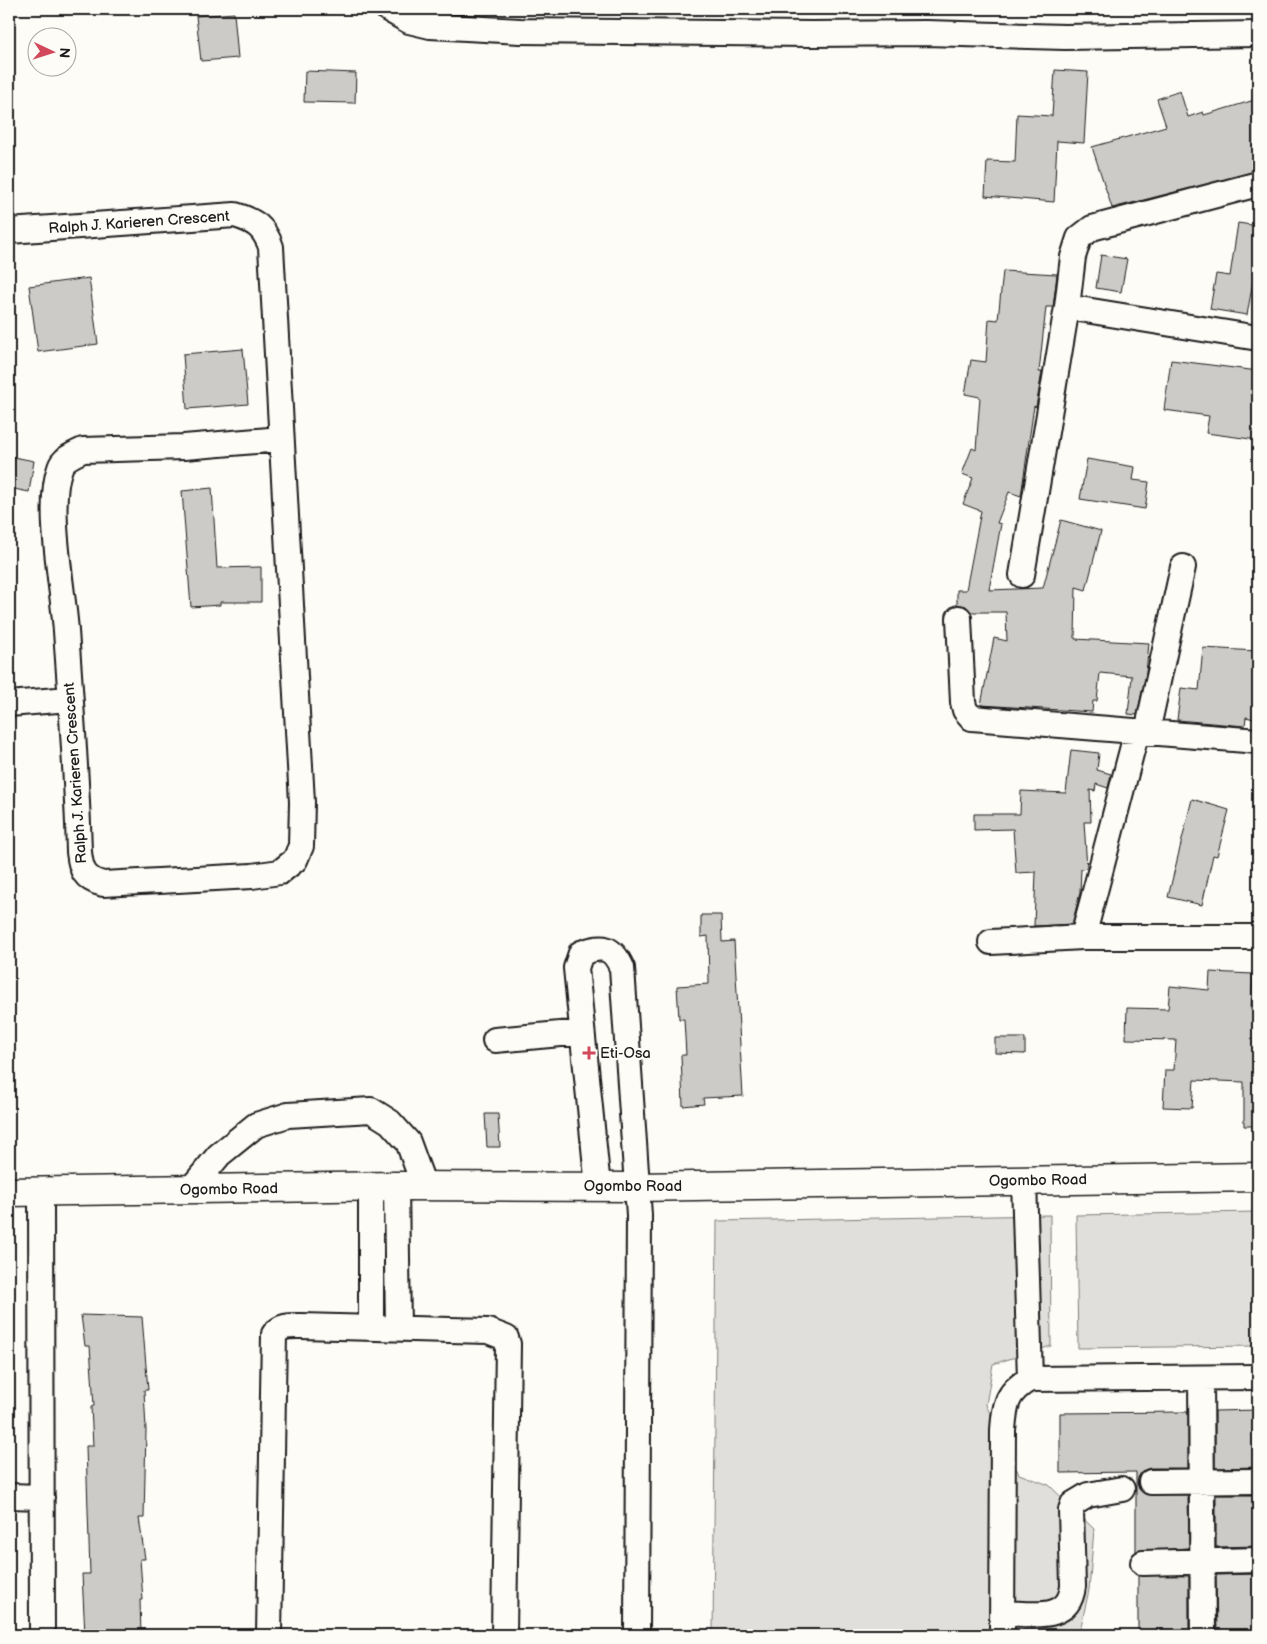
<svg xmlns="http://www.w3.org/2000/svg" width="1267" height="1644" viewBox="0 0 1267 1644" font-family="'Balsamiq Sans',sans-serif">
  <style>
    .green { fill: #e0dfdb; stroke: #7e7e7c }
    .building { fill: #cccbc8; stroke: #1c1c1c }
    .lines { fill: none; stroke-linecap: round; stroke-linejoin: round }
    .minor-casing { stroke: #1c1c1c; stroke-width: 28 }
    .major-casing { stroke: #1c1c1c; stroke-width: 31 }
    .minor { stroke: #fdfcf7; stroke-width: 24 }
    .major { stroke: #fdfcf7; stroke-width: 28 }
    .poi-dot { fill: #d1495b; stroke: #fdfcf7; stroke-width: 2 }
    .labels { text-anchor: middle; stroke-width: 4.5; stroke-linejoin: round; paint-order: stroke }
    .street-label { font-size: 15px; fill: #1c1c1c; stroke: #fdfcf7 }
    .poi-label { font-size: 15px; fill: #1c1c1c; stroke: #fdfcf7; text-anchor: start }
  </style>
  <rect width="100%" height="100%" fill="#fdfcf7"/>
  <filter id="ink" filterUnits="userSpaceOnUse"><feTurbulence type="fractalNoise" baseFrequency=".02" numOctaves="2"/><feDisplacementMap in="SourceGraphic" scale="10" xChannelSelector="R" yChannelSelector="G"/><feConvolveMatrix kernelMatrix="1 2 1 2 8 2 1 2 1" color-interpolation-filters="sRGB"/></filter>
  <g filter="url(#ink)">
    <!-- green -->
    <path class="green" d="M1258,1212V1346L1078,1348L1076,1215Z
      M1050,1215L1051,1346L993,1364L986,1405L1019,1474L1049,1485L1094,1529L1089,1590L1079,1635H713L717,1221Z"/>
    <!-- building -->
    <path class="building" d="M234,13L238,58L201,61L196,16Z
      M1055,70L1088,72L1084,143L1057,141L1054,202L985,196L987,161L1015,162L1017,114L1052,116Z
      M305,71L356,73L355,103L304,102Z
      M1180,91L1188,117L1203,112L1204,115L1258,99V171L1112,208L1092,147L1166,126L1157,99Z
      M1238,223L1258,226V265H1256L1247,315L1210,309L1216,274L1230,276Z
      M1101,255L1127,259L1121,292L1096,288Z
      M1003,271L1057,274L1053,307H1046L1039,372H1042L1036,407L1034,406L1021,496L1009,492L997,523L1001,524L989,590L1043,588L1061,520L1101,531L1086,590L1076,587L1075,639L1149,643L1146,673L1137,715L1128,714L1132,676L1100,673L1097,701H1093L1092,712L981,705L994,638L1007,641L1006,612H971L966,606L957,605V590H966L981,511L963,504L973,478L962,474L972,448L976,450L980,397L965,394L971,360L986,362L989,319L998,320Z
      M89,278L98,344L38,352L29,286Z
      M243,349L248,404L187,409L183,354Z
      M1171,360L1258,371V440L1206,433L1209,416L1164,410Z
      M9,456L34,461L29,492L9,488Z
      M1087,459L1135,467L1133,480L1149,482L1145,509L1080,499Z
      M212,488L217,568L261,567V602H220V605L191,607L182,491Z
      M1203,648L1257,651L1255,671H1258V720L1246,717L1245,726L1177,720L1181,688L1199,690Z
      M1071,750L1099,753L1097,770L1111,774L1108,788L1096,784L1095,791L1090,790L1091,822H1084L1087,868L1081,869L1080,893L1072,924L1034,926L1036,872L1016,873L1013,829L974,830V814H1020L1021,791L1066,793Z
      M1192,799L1229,810L1217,856L1213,855L1202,905L1168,897Z
      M701,915H721L722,942L734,941L743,1096L703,1098L704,1104L683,1106L681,1055H686L684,1019H679L677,986L709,984L708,936L701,937Z
      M1210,972L1253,974L1251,1009H1258V1126H1244V1082L1194,1080L1192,1108L1163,1107L1165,1070H1174L1176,1040L1126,1039L1127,1008L1168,1009L1170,986L1209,990Z
      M995,1038H1025V1054L995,1053Z
      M485,1114H498L500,1147H487Z
      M81,1315L142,1317L148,1390H144L146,1430L144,1518H139L145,1559H140L143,1600H140L141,1635H85L82,1574H90L86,1446H93L91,1407L94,1406L90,1346H85Z
      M1258,1410V1467L1215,1468V1411Z
      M1188,1412V1468H1150L1144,1470L1137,1482L1139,1489L1145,1494L1188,1495L1189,1548L1136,1551V1472L1060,1473V1413Z
      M1216,1495H1258V1546L1216,1547Z
      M1258,1574V1634L1217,1635L1216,1575Z
      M1138,1575L1189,1576V1635H1138Z"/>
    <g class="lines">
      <defs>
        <path id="minor" d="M388,9L409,21L430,26L520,31L812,34L926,33L1065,37L1258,34
          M9,231L235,215C255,221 264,227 271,247L302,802L301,846L295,860L280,872L252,876L103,884C84,879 81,870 79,852C77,778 71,704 66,631C63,588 46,506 60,468C63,458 75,454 83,450L184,447L281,439
          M1067,307L1258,338
          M1022,575L1067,307L1073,257L1079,238L1092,228L1258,184
          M959,618L963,702L965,710L972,718L1258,741
          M9,704L69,699
          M1147,732L1183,567
          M1083,937L1137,731
          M991,942L1083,937H1258
          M495,1040L582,1032
          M1024,1180L1030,1379
          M396,1186L398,1328
          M598,1187L576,968L581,953C603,945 612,946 622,968L639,1215L637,1635
          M190,1190L219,1155L256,1125L288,1115L371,1110L390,1122L408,1142L424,1186
          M41,1192L42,1635
          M371,1328V1188
          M1201,1378L1203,1635
          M1151,1482L1258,1481
          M9,1496L42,1497
          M1143,1563L1258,1560
          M1002,1613C1030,1613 1069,1624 1073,1586L1071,1510L1073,1504L1088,1495L1122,1489
          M269,1635L274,1334C282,1325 290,1326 301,1326L488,1331L506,1338L508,1344L504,1635
          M1002,1635L1003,1430C1005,1405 1006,1392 1030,1379L1258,1377"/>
        <path id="major" d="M9,1192L396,1186L636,1187L1258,1177"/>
      </defs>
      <!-- minor casing -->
      <use href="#minor" class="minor-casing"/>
      <!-- major casing -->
      <use href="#major" class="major-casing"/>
      <!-- minor -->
      <use href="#minor" class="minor"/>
      <!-- major -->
      <use href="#major" class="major"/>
    </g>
  </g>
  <!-- markers -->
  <path class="poi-dot" d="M586.5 1045.5h5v5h5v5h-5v5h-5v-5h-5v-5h5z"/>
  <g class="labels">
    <!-- street labels -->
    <g class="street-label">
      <text transform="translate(139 222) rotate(-4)" y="5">Ralph J. Karieren Crescent</text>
      <text transform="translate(75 773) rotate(-94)" y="5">Ralph J. Karieren Crescent</text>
      <text transform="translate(1038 1180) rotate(-1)" y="5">Ogombo Road</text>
      <text x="633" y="1191">Ogombo Road</text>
      <text transform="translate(229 1189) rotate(-1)" y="5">Ogombo Road</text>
    </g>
    <!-- poi labels -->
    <g class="poi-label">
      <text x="600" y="1058">Eti-Osa</text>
    </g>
  </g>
  <!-- margin -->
  <rect width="1267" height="1644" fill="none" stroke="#fdfcf7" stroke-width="30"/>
  <rect x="15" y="15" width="1237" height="1614" fill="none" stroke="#1c1c1c" stroke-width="2" filter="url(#ink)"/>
  <!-- north arrow -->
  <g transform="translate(52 52) rotate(94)"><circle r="24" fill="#fdfcf7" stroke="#a3a29f"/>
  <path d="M0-4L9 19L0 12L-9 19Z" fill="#d1495b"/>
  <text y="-8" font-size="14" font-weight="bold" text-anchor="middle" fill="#1c1c1c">N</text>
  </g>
</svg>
